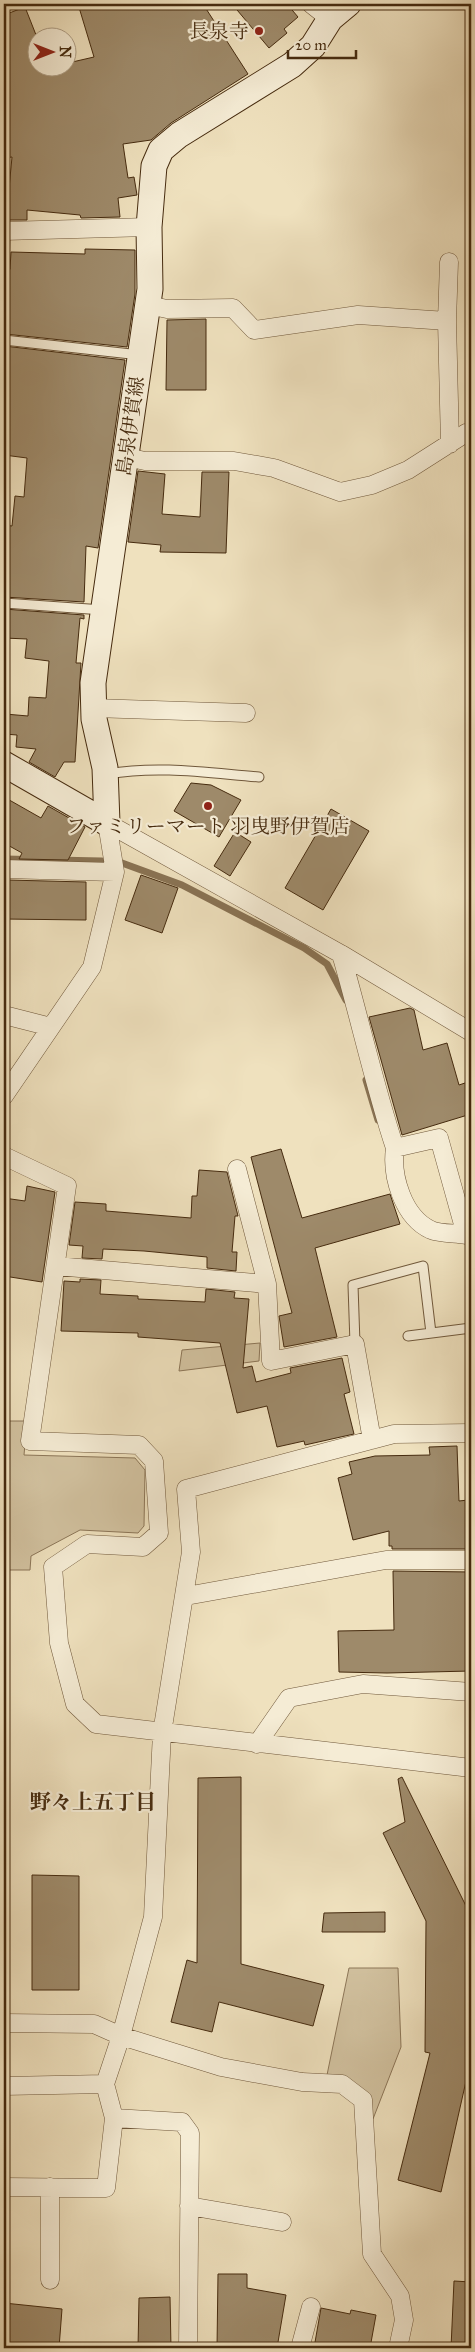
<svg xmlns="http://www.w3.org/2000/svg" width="475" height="2352" viewBox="0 0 475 2352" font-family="'IM FELL Great Primer','Noto Serif JP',serif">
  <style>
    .green { fill: #d2c2a0; stroke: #8c7658 }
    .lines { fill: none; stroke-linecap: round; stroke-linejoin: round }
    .stream { stroke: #897354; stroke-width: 7 }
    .building { fill: #9e8a6a; stroke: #462b0f }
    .lane-casing { stroke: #70583b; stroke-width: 11 }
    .street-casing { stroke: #70583b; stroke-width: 19 }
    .secondary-casing { stroke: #462b0f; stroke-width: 27 }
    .lane { stroke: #f5ecd5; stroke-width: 9 }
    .street { stroke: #f5ecd5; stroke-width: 18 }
    .secondary { stroke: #f5ecd5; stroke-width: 25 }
    .poi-dot { fill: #8f2418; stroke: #f5ecd5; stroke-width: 2 }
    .labels { text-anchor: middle; stroke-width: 4.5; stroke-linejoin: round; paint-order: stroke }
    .poi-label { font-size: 20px; fill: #462b0f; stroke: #f5ecd5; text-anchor: end }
    .street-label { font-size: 20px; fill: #462b0f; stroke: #f5ecd5 }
    .neighbourhood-label { font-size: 21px; font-weight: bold; fill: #462b0f; stroke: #f5ecd5 }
  </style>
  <rect width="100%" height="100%" fill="#efe1be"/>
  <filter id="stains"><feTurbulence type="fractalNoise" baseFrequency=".004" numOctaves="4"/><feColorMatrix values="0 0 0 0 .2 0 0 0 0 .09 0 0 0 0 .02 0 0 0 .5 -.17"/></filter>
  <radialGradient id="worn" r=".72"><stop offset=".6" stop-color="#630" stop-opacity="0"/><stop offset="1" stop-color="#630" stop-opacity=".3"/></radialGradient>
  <!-- green -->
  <path class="green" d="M260,1343L259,1361L179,1371L182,1350Z
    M4,1421H27L24,1455L135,1458L145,1470L144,1526L138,1533L80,1530L31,1556L30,1570H4Z
    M349,1968H398L401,2047L373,2119L327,2075Z"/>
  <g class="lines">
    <!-- stream -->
    <path class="stream" d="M4,859L102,861
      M122,863L182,885L304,948L327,964L346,1000
      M366,1080L378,1120"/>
  </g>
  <!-- building -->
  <path class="building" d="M78,4H203L248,74L171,123L151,140L123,144L128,178L134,177L137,195L118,198L120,217L81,218L80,215L27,210V220H6L12,157L4,158V15L25,7L38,40V71L51,68H68V63L94,57Z
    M232,4H287L298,17L284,29L287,33L269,48Z
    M85,249L135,250V294L127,347L5,334L8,298H6L7,274L10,269L11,252L85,254Z
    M206,319V390H166L167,320Z
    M4,346L125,360L98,548L86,546L84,602L4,597V525L12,526L15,496L24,497L27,458L4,455Z
    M138,471L165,474L162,514L200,517L202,472H229L226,553L160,552L161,545L128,542Z
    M4,609L84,615V619L80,618L76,663H81L75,762H64L55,777L29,762L36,749L16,747L17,735L4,734L5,714L28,716L29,697L46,698L49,661L25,658L27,639L4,638Z
    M191,783L211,785L241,800L219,837L174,811Z
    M4,797L41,818L48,806L85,827L68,860L19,859L22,853L4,843Z
    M331,809L369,831L323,910L285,888Z
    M235,832L251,842L230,876L214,866Z
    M141,875L178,888L162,933L125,920Z
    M7,880L86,882V920L4,919V887Z
    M410,1008L414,1010L423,1050L447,1043L459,1085L468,1082L471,1094V1114L402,1135L369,1017Z
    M281,1149L302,1218L390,1194L400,1224L315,1248L337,1337L284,1347L279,1316L292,1313L251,1157Z
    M199,1170L227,1172L238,1216H235L232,1252H237L236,1271L207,1268V1257L144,1251L103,1249L102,1259L82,1258L83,1246L69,1245L75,1202L106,1204V1211L191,1218L192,1196H197Z
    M27,1186L55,1192L42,1282L4,1276V1198L25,1201Z
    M80,1279L101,1280L100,1294L138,1296V1299L205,1302L206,1289L235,1292L234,1298L249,1299L243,1368L252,1366L256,1382L291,1373L290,1368L342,1358L350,1392L344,1394L354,1434L305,1445L304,1441L277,1447L267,1406L237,1413L220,1343L138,1337V1333L61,1331L64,1281L80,1282Z
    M457,1446L459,1501L468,1500V1549H392V1546H389V1531L353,1540L338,1478L352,1474L349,1462L375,1456L430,1455L429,1447Z
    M393,1571L471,1572V1671L387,1673L339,1672L338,1631L394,1630Z
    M241,1777V1964L324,1985L313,2026L219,2002L212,2032L171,2022L187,1960L197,1963L198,1778Z
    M402,1777L467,1908L466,2059H471L441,2192L398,2180L430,2053L425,2052L426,1921L383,1833L405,1822L398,1779Z
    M32,1875L79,1876V1990H32Z
    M385,1912V1932H322L324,1913Z
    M218,2274H247V2288L286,2295L277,2348H217Z
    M454,2281L471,2282V2348H451Z
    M170,2297L171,2348H138L139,2298Z
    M4,2303L62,2309L59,2348H4Z
    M321,2308L350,2314L351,2310L376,2315L370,2348L334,2345V2348H314Z"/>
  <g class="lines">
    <defs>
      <path id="lane" d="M4,269L5,231
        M4,340L140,355
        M4,603L103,610
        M108,774C158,765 209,773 259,777
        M408,1336L471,1328
        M355,1344L353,1285L423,1266L431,1333"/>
      <path id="street" d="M311,4L330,19
        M4,231L149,227
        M449,262L447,321L450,444
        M148,305L167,309L233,308L254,330L358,315L447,321
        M126,457L145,461H234L274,468L340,492L372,485L408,470L466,433H471
        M93,708L246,713
        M107,823L341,954L471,1032
        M4,869L115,872
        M341,954C360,1019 374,1085 395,1148
        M4,1015L51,1027
        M4,1096L92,967L115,872L107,823
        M439,1138L466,1235C456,1233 441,1234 431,1230C403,1217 391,1176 395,1148Z
        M4,1156L67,1186L30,1441L139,1445L154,1461L159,1533L143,1547L87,1544L53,1567L59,1643L75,1704L96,1724L471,1768
        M237,1169L267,1284L271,1361L355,1344L372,1440
        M56,1266L267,1284
        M186,1596L386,1560H471
        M257,1744L289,1698L363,1684L471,1692
        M4,2023L94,2024L121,2036L221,2067L302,2082L342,2084L363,2100L372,2254L400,2296L404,2320L398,2348
        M4,2086L105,2084
        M114,2118L182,2122L190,2133L188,2348
        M4,2187L106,2188L114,2118L105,2084L121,2036L153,1917L162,1733L191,1552L186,1489L394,1434L471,1433
        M50,2187V2280
        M189,2206L282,2222
        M300,2348L311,2307"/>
      <path id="secondary" d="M4,764L107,823
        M107,823L105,768L94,719L93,683L150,289L149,227L154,166L161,150L179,135L292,65L313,46L330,19L348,4"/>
    </defs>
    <!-- lane casing -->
    <use href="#lane" class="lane-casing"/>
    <!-- street casing -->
    <use href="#street" class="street-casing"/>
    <!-- secondary casing -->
    <use href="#secondary" class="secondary-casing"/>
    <!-- lane -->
    <use href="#lane" class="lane"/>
    <!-- street -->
    <use href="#street" class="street"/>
    <!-- secondary -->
    <use href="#secondary" class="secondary"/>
  </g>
  <!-- markers -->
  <g class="poi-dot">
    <circle cx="259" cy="31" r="5"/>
    <circle cx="208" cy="806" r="5"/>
  </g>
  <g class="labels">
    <!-- poi labels -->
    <g class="poi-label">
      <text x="249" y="38">長泉寺</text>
      <text x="208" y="833" text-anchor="middle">ファミリーマート 羽曳野伊賀店</text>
    </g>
    <!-- street labels -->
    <g class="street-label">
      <text transform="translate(130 426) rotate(-82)" y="7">島泉伊賀線</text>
    </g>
    <!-- neighbourhood labels -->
    <g class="neighbourhood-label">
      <text x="93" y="1809">野々上五丁目</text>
    </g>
  </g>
  <!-- margin -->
  <rect width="475" height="2352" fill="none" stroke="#efe1be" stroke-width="20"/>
  <rect x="5" y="5" width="465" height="2342" fill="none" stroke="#462b0f" stroke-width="2.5"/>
  <rect x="10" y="10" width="455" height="2332" fill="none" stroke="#462b0f"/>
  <!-- north arrow -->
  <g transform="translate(52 52) rotate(90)"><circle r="24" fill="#f5ecd5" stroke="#af9f86"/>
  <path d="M0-4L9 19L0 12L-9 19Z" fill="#8f2418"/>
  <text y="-8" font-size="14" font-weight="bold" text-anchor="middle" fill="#462b0f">N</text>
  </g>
  <!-- scale -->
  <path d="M288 50v8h68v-8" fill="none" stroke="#462b0f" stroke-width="2.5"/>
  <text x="295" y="50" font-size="15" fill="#462b0f" stroke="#f5ecd5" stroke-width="4" paint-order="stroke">20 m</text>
  <rect width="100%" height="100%" filter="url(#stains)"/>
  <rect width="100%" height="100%" fill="url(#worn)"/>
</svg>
